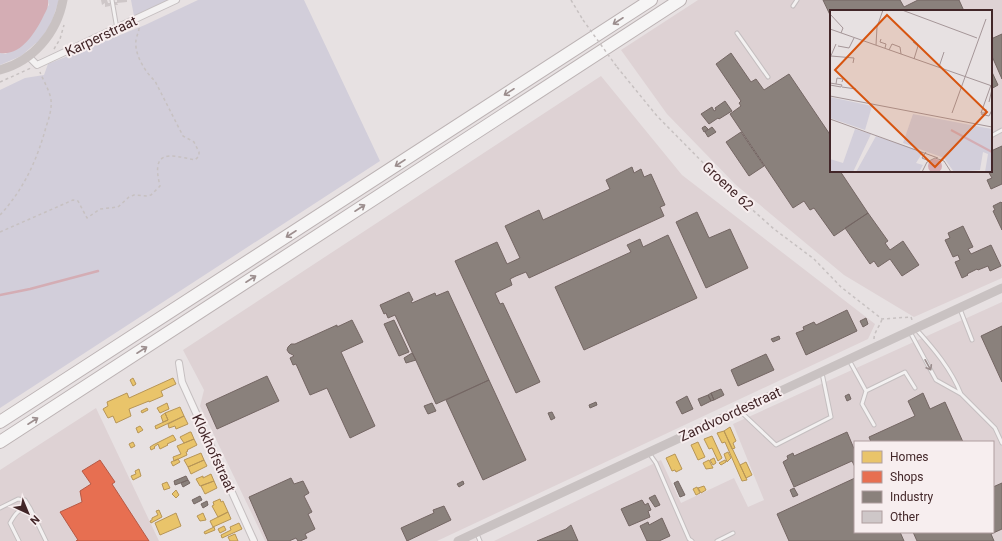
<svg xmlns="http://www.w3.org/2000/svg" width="1002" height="541" viewBox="0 0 1002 541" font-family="Roboto,sans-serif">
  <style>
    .built { fill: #ded2d4; fill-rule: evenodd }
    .green { fill: #d2ceda }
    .water { fill: #d4adb4 }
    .homes { fill: #e9c46a; stroke: #b79556 }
    .shops { fill: #e76f51; stroke: #b65945 }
    .industry { fill: #8a817c; stroke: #746663 }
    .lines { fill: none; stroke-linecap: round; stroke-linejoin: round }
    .stream { stroke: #d4adb4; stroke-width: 2.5 }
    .building { fill: #cec7c8 }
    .lane-casing { stroke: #c5bfc0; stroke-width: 5 }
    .street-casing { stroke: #c5bfc0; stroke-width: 8 }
    .highway-casing { stroke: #bcb3b4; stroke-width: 14 }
    .path { stroke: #c7c1c1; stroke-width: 1.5; stroke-dasharray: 3 3; stroke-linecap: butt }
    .lane { stroke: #f3f1f1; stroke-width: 3 }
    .street { stroke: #f3f1f1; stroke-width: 6 }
    .secondary { stroke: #c9c2c2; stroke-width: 9 }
    .highway { stroke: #f6f5f5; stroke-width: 12 }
    .path-bridge { stroke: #c7c1c1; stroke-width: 1.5; stroke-dasharray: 3 3; stroke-linecap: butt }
    .oneway { stroke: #9c8e8e }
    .oneway2 { stroke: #9a8c8c }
    .labels { text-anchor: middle; stroke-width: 4; stroke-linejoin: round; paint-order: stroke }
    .street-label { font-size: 14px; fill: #422628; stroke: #f7eeef }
    .inset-river { fill: none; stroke: #d4adb4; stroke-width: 2 }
    .inset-road { fill: none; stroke: #a59698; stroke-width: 1 }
    .view { fill: #d7540f; fill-opacity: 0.15; stroke: #d7540f; stroke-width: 2 }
    .inset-edge { fill: none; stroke: #422628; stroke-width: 2 }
  </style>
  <rect width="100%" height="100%" fill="#e7e1e2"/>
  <!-- built -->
  <path class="built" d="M698,0H1002V278L914,317L844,275L736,185L667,114L621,50ZM831,11H991V171H831Z
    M601,76L682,175L875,324L868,339L437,541H265L200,406L204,390L183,350Z
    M1002,302V541H494L661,460L681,503L734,478L748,507L764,500L733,424ZM855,442H993V532H855Z
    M96,408L159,541H0V470Z"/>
  <!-- green -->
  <path class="green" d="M48,0H59L51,24L38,43H36L21,56L0,65V53L6,54L49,5Z
    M131,0H168L134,16Z
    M198,0H304L380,161L0,408V90L25,78L44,75L48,64L145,25Z"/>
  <!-- water -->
  <path class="water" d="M0,0H48C49,7 46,11 43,17C35,33 21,56 0,53Z"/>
  <!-- homes -->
  <path class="homes" d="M133,378L136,384L133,386L130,380Z
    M173,378L176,384L161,391L163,396L149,402V401L129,409L131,416L116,423L113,416L108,418L103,409L108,406L107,402L127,393L129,398Z
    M167,403L169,409L160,413L157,408Z
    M180,407L184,416L156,429L155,426L168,420L165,413Z
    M147,408L148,410L142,413L141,411Z
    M165,413L168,420L163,422L161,416Z
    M184,416L188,424L176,429L175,426L169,428L168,424Z
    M140,426L143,430L138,433L136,428Z
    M730,427L736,441L733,443L735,448L732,449L724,431Z
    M724,431L740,465L747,480L742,481L725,442L722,443L717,433Z
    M190,432H191L194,439L184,443L180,437Z
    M173,435L176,440L167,444L168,445L160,449L158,444L154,447L155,448L151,450L150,447L153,445Z
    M712,436L722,458L718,461L712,448L709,449L704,439Z
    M194,439L197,445L187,450L188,451L186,452L187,455L174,461L173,457L181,454L177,446Z
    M133,442L135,446L131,448L129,444Z
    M698,442L705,457L698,460L691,445Z
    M728,452L731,458L727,462L724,454Z
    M201,453L204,460L188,467L184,460Z
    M675,454L682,469L676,472L675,470L672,471L666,458Z
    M714,458L716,463L713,465L710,460Z
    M178,459L180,462L173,466L171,462Z
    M204,460L207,466L191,474L188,467Z
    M709,460L713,468L706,469L703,463Z
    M725,460L726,462L721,465L719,463Z
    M746,462L752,475L746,478L740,465Z
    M139,469L141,476L133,480L131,476L136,474L135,471Z
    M211,474L214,481L200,486L196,479L203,476V478Z
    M214,481L217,488L205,494L201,486Z
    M167,482L170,488L164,490L162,484Z
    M704,486L706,490L701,493L698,488Z
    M697,487L700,493L696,495L693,489Z
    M176,490L179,495L176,498L172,494Z
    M220,499L221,502L223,501L228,512L218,517L212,506L214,505L213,502Z
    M159,510L162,517L151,523L150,521L152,520V518L158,515L156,511Z
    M228,512L231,519L213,527L210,521Z
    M176,513L181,526L160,535L155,523Z
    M203,513L206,520L200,521L197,516Z
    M239,523L242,529L222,538L221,535L231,530L230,527Z
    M224,526L226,530L220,533L218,529Z
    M214,527L215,530L205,534L204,532Z
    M235,534L238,541H230L228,537Z"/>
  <!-- shops -->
  <path class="shops" d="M100,460L115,482L112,484L149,541H76L78,540L60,512L82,502L80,491L91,484L82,471Z"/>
  <!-- industry -->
  <path class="industry" d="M823,0H900L904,7L918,0H959L964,11H831V17Z
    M1002,34V79L991,54V39Z
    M731,53L751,82L756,79L764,90L789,74L831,136V171H840L868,213L834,236L814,208L810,210L804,201L793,208L730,114L741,106L739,103L741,101L716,64Z
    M991,70L998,85L991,89Z
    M725,101L732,111L719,119L718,118L709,124L701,114L712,107L714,111L716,110L715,108Z
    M705,126L708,129L704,132L702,128Z
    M712,127L716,132L708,137L705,132Z
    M741,132L764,166L749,176L726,142Z
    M1002,146V184L991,189L987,180L992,178L988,171H991V151Z
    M632,167L634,173L641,169L644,177L651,174L665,205L660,207L664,216L529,278L526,272L516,276L510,279L512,285L495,293L500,304L503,303L540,382L516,393L455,261L497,242L507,264L520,258L505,226L539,210L543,220L610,189L606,180Z
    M1001,202L1002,203V230L993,211L995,210L993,206Z
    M697,212L709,238L730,229L748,268L706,288L676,222Z
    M868,213L888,241L885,243L890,250L903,241L919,265L902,276L890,259L878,267L874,261L870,264L845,228Z
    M963,226L973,247L968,249L971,254L991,245L1001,266L990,271L988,266L978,270L977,269L967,274L968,275L962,278L955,262L960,260L958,255L953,257L945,240L950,238L948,233Z
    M668,235L697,298L584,350L555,287L631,252L627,245L640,239L643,247Z
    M448,291L489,380L436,404L395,315L388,318L386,313L384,314L380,305L409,292L413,300L411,301L412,303L435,293L436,296Z
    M847,310L857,331L806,355L796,333L804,330L803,327L814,322L816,325Z
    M866,318L868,324L863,327L860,321Z
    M352,320L363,342L341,352L375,426L350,438L327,388L310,395L296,364L293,365L290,358L294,356L293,355L289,353L287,350L288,347L291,344H295L337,325V327Z
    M394,320L409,352L399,356L384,324Z
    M1002,326V382L981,336Z
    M779,336L780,339L773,342L771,339Z
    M412,353L416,360L406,363L404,358Z
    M766,354L774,370L738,386L731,370Z
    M267,376L279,401L217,429L206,404Z
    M489,380L526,460L483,480L446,400Z
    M721,389L724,395L714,400L711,393Z
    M711,393L714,400L711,401L708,395Z
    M923,393L930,409L945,402L963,442H871L869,437L915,416L908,401Z
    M849,394L851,399L847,401L845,396Z
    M708,395L711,401L701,406L698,399Z
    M687,396L693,409L682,414L676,402Z
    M596,402L597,405L590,408L589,405Z
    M432,403L436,411L428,414L424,406Z
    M552,412L555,418L551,420L548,413Z
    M847,432L855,451V467L852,461L794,487L783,462L788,459L787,456L793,453L794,456Z
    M186,476L188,480L175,485L174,481Z
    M291,478L294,484L303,481L309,493L304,496L312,512L308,514L315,529L305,534L307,538L300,541H298L296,538L289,541H268L249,497Z
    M855,478V532H900L904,541H789L777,514Z
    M188,480L190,483L183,487L181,483Z
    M463,481L464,484L459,487L457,484Z
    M678,481L685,495L680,497L674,483Z
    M1002,483V529L991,534L994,541H917L913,532H993V487Z
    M794,488L798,495L793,497L790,490Z
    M655,495L660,505L655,507L649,498Z
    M200,496L202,500L194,504L192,500Z
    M642,500L645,505L648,503L651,510L648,511L650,517L629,526L621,509Z
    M207,501L208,505L203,508L201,504Z
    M444,506L451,520L407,541L401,528L434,513L433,510Z
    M662,518L670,536L659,541H647L640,526L648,522L649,525Z
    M571,525L578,541H537L566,529Z"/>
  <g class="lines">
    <!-- stream -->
    <path class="stream" d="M0,295L30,289L98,271"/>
  </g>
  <!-- building -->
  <path class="building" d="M101,0H107L108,3H110V6L105,7V3L102,5Z
    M117,0H127V2L117,3L118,5H115L114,2H117Z"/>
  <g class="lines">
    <defs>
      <path id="lane" d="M112,0L117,29
        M793,6L797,0
        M737,33L768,77
        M991,136L1002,130
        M960,309L972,340
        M916,329C934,349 951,369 961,394
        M910,332L936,380L961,394L995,428L1002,443
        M849,360L866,391L905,372L915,388
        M866,391L862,404L874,425
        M740,411L776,445L831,417L822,373
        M649,453L656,463L689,539L692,541
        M0,508L18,499L25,500L30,508
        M477,534L480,541
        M19,541L10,523C15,514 19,508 30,508L46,541
        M717,541L733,533"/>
      <path id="street" d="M28,56L37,65L176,0
        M179,363L182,382L254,541"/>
      <path id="highway" d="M0,422L651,0
        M0,442L680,0"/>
    </defs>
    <!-- lane casing -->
    <use href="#lane" class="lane-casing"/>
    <!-- street casing -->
    <use href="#street" class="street-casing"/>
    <!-- highway casing -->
    <use href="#highway" class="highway-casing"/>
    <!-- path -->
    <path class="path" d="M571,0L583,20
      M54,49L60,39L64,25
      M617,67L657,116L728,188L774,229L814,259L841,287L882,319L911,317L912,320
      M0,82L31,68
      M0,215C24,189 37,160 46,127C49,118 52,109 51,100C50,91 43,80 40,72
      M0,232L73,200L78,201L87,218L100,209L118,207L129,197L134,195L147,196L151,195L160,186C151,150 168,154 195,160L199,156V152L194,142L183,136L155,81C145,72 134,54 136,40C137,34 140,30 139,24
      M874,339C874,332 880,326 882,319"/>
    <!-- lane -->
    <use href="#lane" class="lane"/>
    <!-- street -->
    <use href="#street" class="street"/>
    <!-- secondary -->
    <path class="secondary" d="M0,70C33,61 57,33 63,0
      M458,541L1002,288"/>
    <!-- highway -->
    <use href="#highway" class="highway"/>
    <!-- path-bridge -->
    <path class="path-bridge" d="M583,20L617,67"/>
  </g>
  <!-- one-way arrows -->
  <defs><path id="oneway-shaft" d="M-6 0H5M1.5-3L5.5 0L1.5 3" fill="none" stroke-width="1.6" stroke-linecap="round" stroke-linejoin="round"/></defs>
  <g class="oneway">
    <use href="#oneway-shaft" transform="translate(618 21) rotate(147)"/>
    <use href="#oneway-shaft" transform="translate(509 92) rotate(147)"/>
    <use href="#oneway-shaft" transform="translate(400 163) rotate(147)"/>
    <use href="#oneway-shaft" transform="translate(360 208) rotate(-33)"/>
    <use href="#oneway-shaft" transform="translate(291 234) rotate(147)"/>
    <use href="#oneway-shaft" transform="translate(251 279) rotate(-33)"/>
    <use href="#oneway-shaft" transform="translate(142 350) rotate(-33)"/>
    <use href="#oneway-shaft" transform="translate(33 421) rotate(-33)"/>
  </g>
  <use class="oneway2" href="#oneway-shaft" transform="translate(928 365) rotate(61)"/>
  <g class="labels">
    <!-- street labels -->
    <g class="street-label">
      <text transform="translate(101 36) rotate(-25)" y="5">Karperstraat</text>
      <text transform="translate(728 186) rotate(43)" y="5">Groene 62</text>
      <text transform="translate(730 414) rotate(-25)" y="5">Zandvoordestraat</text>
      <text transform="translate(214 453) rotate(65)" y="5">Klokhofstraat</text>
    </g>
  </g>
  <!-- overview -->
  <g transform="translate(830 10)">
    <rect width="162" height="162" fill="#e7e1e2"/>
    <path d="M0,87L42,96L35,120L0,108ZM83,104L162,119L161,162H155L158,144L153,142L150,160L124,162L114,148L73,133ZM25,119L41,124L23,162H0V149L13,153ZM46,126L93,142L86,153L93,155L89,162H26Z" fill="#d2ceda"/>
    <path d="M98 156a7 7 0 1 1 14 0a7 7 0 1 1-14 0Z" fill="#d4adb4"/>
    <path class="inset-river" d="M121,120L162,142"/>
    <path class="inset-road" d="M72,0L147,28M0,4L13,18L11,23M0,19L162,76M51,29L50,32L56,34L55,38M83,32L88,36L84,49M46,35L47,17L53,0M8,36L19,38L24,28M59,40L62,34L70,37L71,44M1,46L24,48L23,53M0,48L6,34M109,57L114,42M0,73L6,74L7,68L13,69L12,72M0,75L11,77L12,75L6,74M12,77L26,79M0,86L162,117M159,92L162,79M156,99L155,103H151L161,75M122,103L156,9M151,104L159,106L162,100M0,109L108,148M96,142L92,148L99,151M92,162L97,152L105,148L114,151L121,162"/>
    <path class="view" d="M57,5L157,102L105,157L5,60Z"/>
    <rect width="162" height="162" class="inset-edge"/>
  </g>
  <!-- legend -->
  <rect x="854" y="441" width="140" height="92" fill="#f7eeef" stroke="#af9e9f"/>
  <rect x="862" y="451" width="20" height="12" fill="#e9c46a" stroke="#af9e9f"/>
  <text x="890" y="461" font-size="12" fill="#422628">Homes</text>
  <rect x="862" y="471" width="20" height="12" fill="#e76f51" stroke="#af9e9f"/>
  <text x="890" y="481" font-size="12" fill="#422628">Shops</text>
  <rect x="862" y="491" width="20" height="12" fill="#8a817c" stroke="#af9e9f"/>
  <text x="890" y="501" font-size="12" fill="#422628">Industry</text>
  <rect x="862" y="511" width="20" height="12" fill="#cec7c8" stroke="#af9e9f"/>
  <text x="890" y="521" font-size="12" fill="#422628">Other</text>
  <!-- north arrow -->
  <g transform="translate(28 513) rotate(136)" stroke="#f7eeef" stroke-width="3" paint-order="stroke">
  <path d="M0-3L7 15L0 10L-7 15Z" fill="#422628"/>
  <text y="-6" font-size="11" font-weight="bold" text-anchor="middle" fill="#422628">N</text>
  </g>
</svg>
